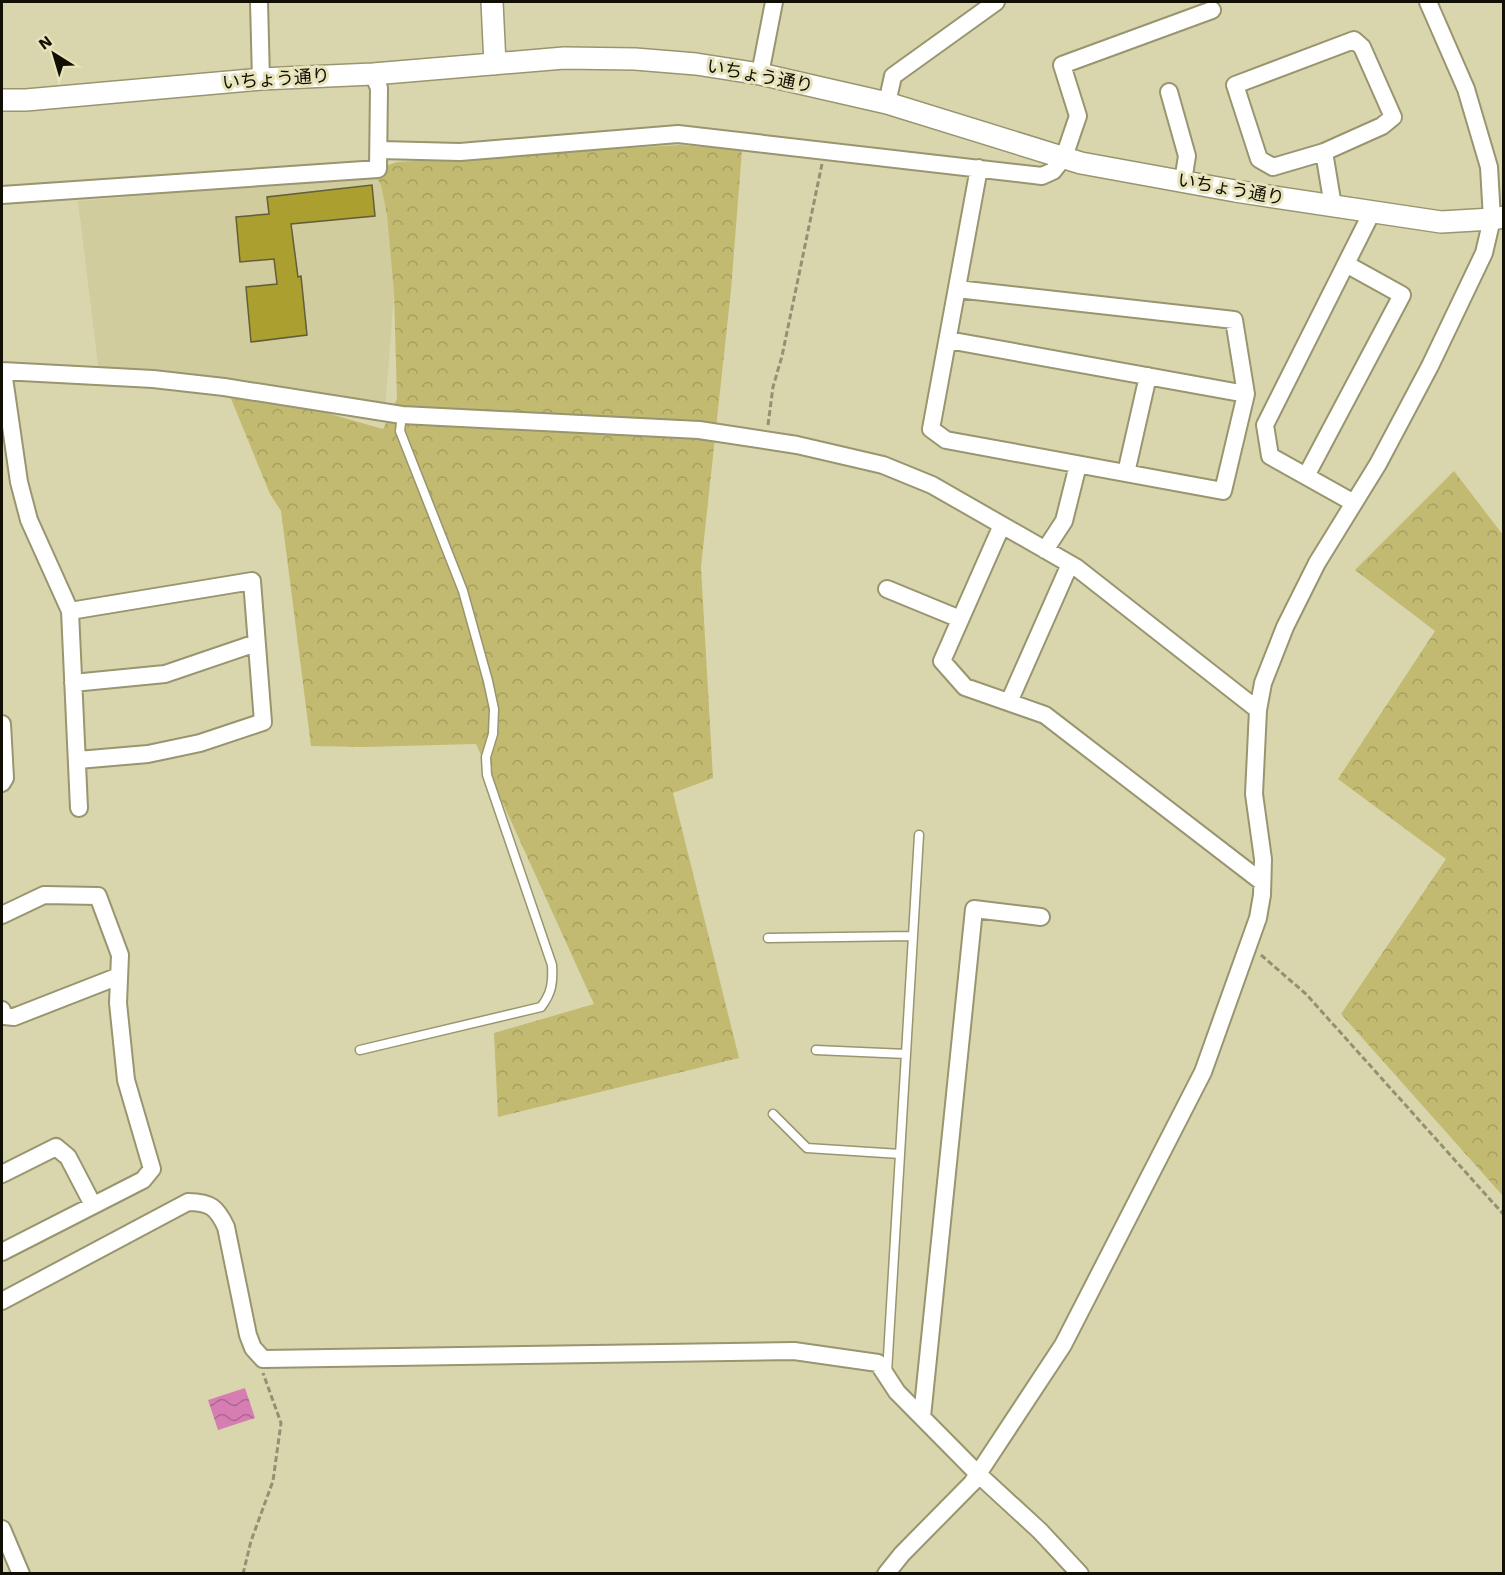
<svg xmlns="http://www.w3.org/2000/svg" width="1505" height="1575" viewBox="0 0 1505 1575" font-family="'Work Sans','Noto Sans JP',sans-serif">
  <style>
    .built { fill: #d1cc9d }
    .forest { fill: url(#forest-crowns) }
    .water { fill: url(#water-waves) }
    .building { fill: #ab9f30; stroke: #615e3a; stroke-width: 1.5 }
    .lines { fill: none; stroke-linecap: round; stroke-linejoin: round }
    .service-casing { stroke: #98956f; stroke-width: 11 }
    .minor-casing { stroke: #98956f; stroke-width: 20 }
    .tertiary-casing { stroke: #98956f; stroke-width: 24 }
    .path { stroke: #949173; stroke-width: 3; stroke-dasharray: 6 3; stroke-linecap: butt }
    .service { stroke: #fff; stroke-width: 8 }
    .minor { stroke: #fff; stroke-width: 16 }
    .tertiary { stroke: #fff; stroke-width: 21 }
    .labels { text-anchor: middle; stroke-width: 6; stroke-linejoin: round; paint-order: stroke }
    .street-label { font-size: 18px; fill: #110f03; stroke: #e7e3bb }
  </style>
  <defs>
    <pattern id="forest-crowns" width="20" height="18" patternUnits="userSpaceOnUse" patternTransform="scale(1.5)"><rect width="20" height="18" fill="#c2ba70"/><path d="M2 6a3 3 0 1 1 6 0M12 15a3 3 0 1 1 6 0" fill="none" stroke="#a69f5f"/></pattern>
    <pattern id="water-waves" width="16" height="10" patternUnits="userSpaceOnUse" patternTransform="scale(1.5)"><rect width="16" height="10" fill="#d67eb4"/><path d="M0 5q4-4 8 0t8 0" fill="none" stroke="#ac6690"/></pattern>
  </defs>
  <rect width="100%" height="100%" fill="#d9d6ae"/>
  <!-- built -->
  <path class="built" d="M374,173L381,185L387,215L394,293L385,410L99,373L78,201L236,188Z"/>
  <!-- forest -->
  <path class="forest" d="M679,145L742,150L731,290L701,567L713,778L673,793L739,1058L498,1117L494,1033L594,1004L476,744L364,747L311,746L281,511L270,494L225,384L383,429L397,399L394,293L387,215L381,185L374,173L385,166L397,162Z
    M1454,471L1503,535V1196L1341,1014L1446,859L1338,779L1435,631L1355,570Z"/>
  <!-- water -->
  <path class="water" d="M245,1388L255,1418L218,1430L208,1400Z"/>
  <!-- building -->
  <path class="building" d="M372,185L375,216L291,224L298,277L301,276L307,335L251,342L246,287L277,284L274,259L240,262L236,217L269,214L267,197Z"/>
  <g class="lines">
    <defs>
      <path id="service" d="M768,938L913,936
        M360,1050L541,1007C552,993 553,982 552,965L487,775L486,757L493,734L494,709L488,681L463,591L400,431L402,415
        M816,1050L906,1054
        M773,1114L807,1148L900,1154
        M887,1373L919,835"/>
      <path id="minor" d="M259,2L261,79
        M760,74L774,2
        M1169,92L1187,156L1183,181
        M887,103L893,76L996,2
        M380,150L460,152L678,134L1042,176L1053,171L1064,157L1078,116L1062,65L1212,10
        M1324,152L1382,126L1393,117L1362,47L1354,40L1235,85L1259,159L1273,167L1324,152L1333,206
        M2,195L378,169L379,88L373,74
        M957,289L1234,320L1246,394L1223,491L946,440L931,429L979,168
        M948,340L1246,394
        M2,371L153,379L224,387L402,415L699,430L797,445L883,465L932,485L1077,568L1258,710
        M3,371L19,482L29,520L70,611L79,808
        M1126,473L1148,376
        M1306,476L1402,295L1346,264
        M1354,503L1270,456L1265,425L1372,212
        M1002,525L942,661L965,687L1045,715L1262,882
        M1045,550L1064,521L1078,465
        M887,589L960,619
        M70,611L252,581L263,722L200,743L148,754L78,760
        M73,683L165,674L256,643
        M1009,702L1070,564
        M2,724L5,778L2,783
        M2,915L44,895L98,896L120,955L118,1003L126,1080L152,1169L143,1180L2,1252
        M2,1010L4,1016L14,1017L119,976
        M2,1174L56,1147L68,1157L93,1205
        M2,1301L188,1202C211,1202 217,1208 226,1227L248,1335L253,1348L263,1359L794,1351L878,1363L897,1392L978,1474L1040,1531L1080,1574
        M922,1417L974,909L1041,917
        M2,1529L21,1574
        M886,1574L902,1554L972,1483L1063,1345L1203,1072L1258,918L1262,895L1263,859L1254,794L1258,710L1263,683L1285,627L1317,563L1378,464L1430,366L1484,253L1492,219L1489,167L1466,89L1428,2"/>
      <path id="tertiary" d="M492,2L495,64
        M2,100H26L261,79L373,74L564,58L635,59L696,64L760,74L887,103L1081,163L1235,191L1441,222L1492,219L1504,217"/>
    </defs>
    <!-- service casing -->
    <use href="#service" class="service-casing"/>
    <!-- minor casing -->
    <use href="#minor" class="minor-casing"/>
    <!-- tertiary casing -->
    <use href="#tertiary" class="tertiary-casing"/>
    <!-- path -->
    <path class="path" d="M768,425L773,387L782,356L822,164
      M1261,955L1306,994L1504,1215
      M243,1574L251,1541L273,1481L281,1423L263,1373"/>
    <!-- service -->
    <use href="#service" class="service"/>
    <!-- minor -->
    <use href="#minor" class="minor"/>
    <!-- tertiary -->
    <use href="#tertiary" class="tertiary"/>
  </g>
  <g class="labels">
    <!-- street labels -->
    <g class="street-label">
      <text transform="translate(760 76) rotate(11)" y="6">いちょう通り</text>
      <text transform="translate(276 79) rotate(-4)" y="6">いちょう通り</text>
      <text transform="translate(1231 189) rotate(10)" y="6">いちょう通り</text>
    </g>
  </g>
  <!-- border -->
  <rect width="1505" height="1575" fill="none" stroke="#110f03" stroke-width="6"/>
  <!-- north arrow -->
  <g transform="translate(54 54) rotate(323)" stroke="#e7e3bb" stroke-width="4.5" paint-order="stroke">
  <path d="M0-4.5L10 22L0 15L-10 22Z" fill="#110f03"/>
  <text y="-9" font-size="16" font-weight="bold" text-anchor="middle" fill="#110f03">N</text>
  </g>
</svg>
